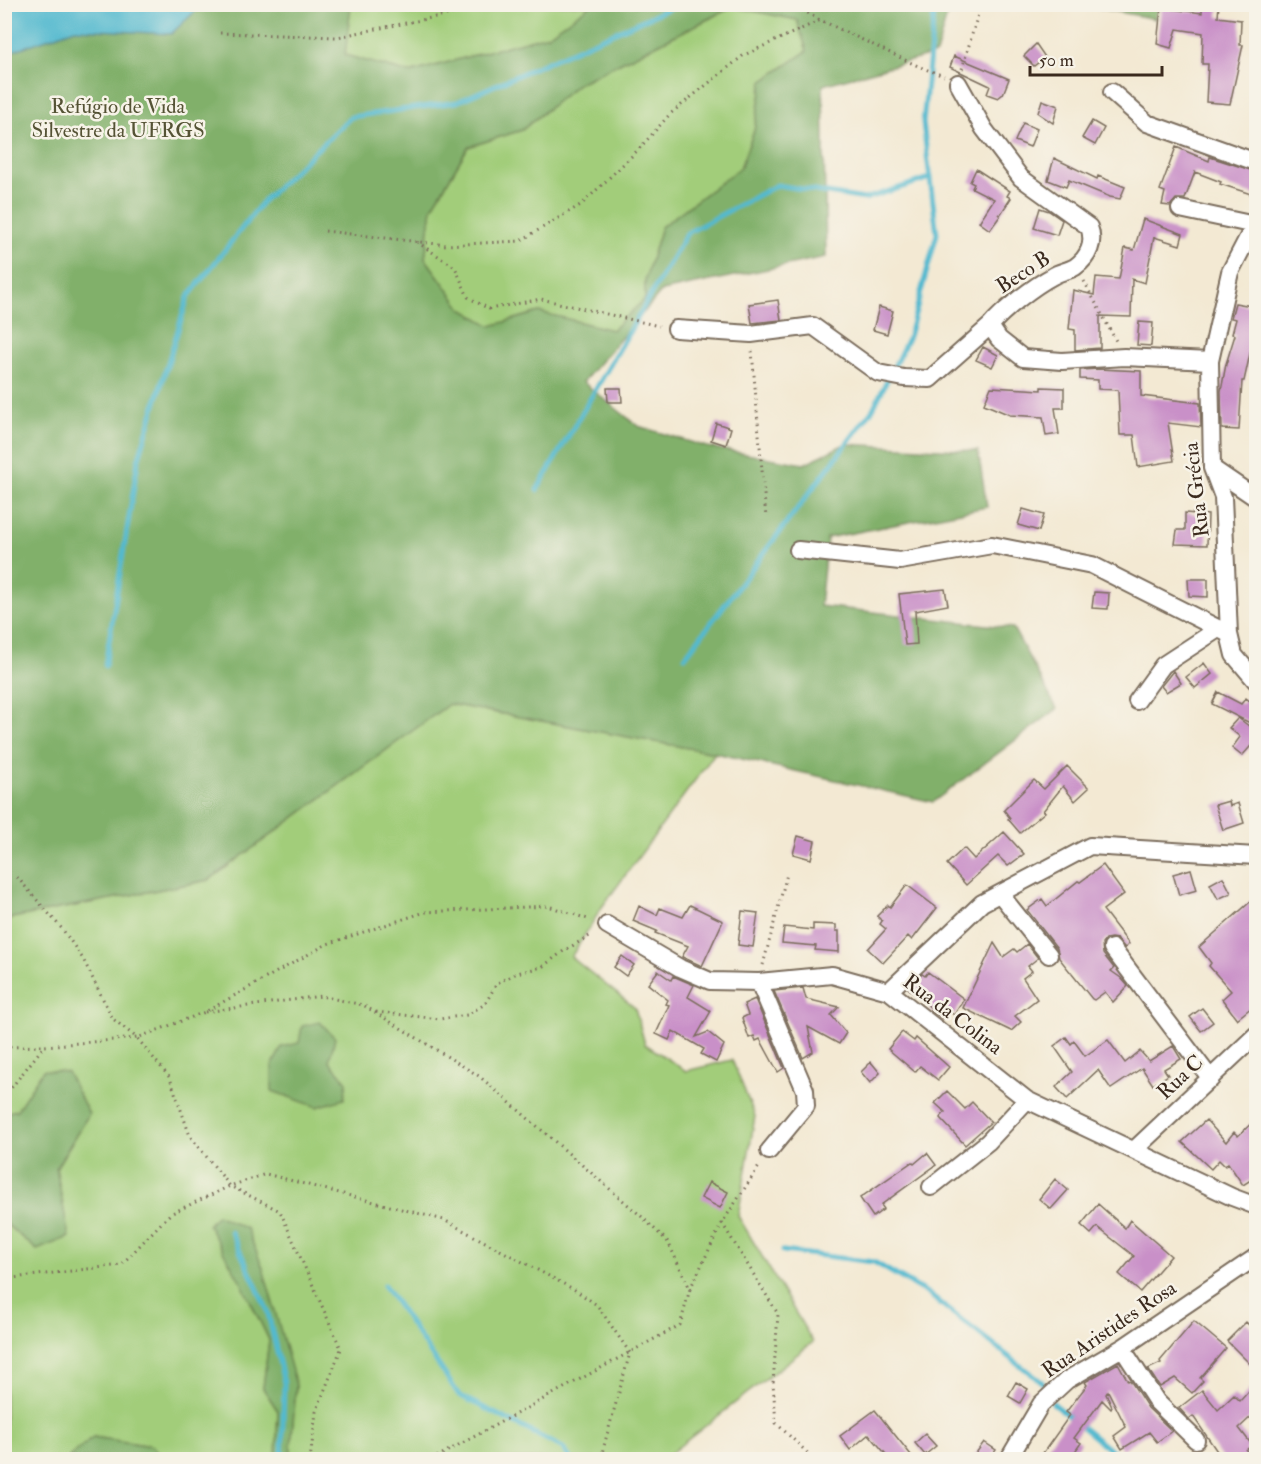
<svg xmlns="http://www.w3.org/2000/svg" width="1261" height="1464" viewBox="0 0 1261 1464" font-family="'IM FELL Double Pica',serif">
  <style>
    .green { fill: #a2cd7a; stroke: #6e7c4c; stroke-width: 1.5 }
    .forest { fill: #81b06a; stroke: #5e6d44; stroke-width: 1.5; fill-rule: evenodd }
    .water { fill: #52b9cf; stroke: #467276; stroke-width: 1.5 }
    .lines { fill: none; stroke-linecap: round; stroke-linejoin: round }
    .stream { stroke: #52b9cf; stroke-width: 5 }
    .building { fill: #c990c8 }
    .minor-casing { stroke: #7b6d5d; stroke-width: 20 }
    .path { stroke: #7b6d5d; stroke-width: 3; stroke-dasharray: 1.5 4.5; stroke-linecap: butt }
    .minor { stroke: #fff; stroke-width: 16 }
    .labels { text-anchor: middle; stroke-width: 5; stroke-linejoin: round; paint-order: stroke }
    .park-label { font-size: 21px; fill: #555335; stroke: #f7f3e8 }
    .street-label { font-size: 21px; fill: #3b2a1e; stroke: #f7f3e8 }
  </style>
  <rect width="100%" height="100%" fill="#f7f3e8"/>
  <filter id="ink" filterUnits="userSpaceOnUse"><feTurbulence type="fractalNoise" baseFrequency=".0167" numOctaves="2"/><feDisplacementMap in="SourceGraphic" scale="12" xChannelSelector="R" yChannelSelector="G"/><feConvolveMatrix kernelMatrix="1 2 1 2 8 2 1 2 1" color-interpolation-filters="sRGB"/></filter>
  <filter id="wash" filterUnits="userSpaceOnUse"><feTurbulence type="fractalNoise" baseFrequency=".008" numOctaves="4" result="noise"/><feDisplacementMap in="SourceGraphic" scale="24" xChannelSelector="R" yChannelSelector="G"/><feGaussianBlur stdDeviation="1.35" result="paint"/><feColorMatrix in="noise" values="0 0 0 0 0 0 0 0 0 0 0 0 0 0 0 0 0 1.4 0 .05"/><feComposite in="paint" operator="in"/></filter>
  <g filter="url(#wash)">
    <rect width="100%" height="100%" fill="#f3e9d3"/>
    <!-- green -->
    <path class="green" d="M351,5H591L548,35L409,73L344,55Z
      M733,7L797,19L807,51L763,81L754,131L740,168L661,227L645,280V299L612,330L539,312L491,326L462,309L425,258L432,208L468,147L522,130L579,83Z
      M449,704L715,753L602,907L571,957L635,1008L645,1044L686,1071L732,1060L755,1116L738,1216L813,1342L663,1459H290L296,1385L242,1284L269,1340L263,1388L278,1411L276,1459H163L152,1446L93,1437L67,1459H5L4,1223L37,1250L68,1237L56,1168L89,1114L17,1110L5,1113L4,927L12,918L209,880Z"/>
    <!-- forest -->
    <path class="forest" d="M5,5H351L345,55L409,73L548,35L591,5H950L936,54L823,85L826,257L662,291L583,382L638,426L707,447L804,464L845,444L978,451L987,507L827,538L820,606L1013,628L1057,709L933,802L715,753L449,704L209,880L12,918L5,927ZM732,7L797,20L807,51L763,81L754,131L740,168L661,227L645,280V299L612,330L539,312L491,326L462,309L425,258L432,208L468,147L522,130L579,83Z
      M1083,5H1159L1155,19Z
      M320,1022L335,1038L329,1061L347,1082L344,1099L317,1107L272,1091V1066L282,1047L299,1043L302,1026Z
      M43,1070L67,1072L89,1114L56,1168L69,1237L37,1250L5,1223L4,1113L17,1110Z
      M217,1215L247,1229L263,1268L296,1385L290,1459H276L278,1411L263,1388L269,1340L242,1284L208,1225Z
      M93,1437L152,1446L163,1459H67Z"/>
    <!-- water -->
    <path class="water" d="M4,5L5,4L202,5L171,34L75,29L5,54Z"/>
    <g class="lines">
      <!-- stream -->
      <path class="stream" d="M537,490L687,233L777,185L865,199L930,178
        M685,657L873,409L909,336L937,234L923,123L935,4
        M105,666L138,461L188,297L264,200L351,117L457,102L679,4
        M231,1232L267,1309L284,1383L282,1460
        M783,1251L874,1262L927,1293L1043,1383
        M384,1285L459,1395L563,1448L571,1460
        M1053,1403L1122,1460"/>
    </g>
    <g id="blocks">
      <!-- building -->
      <path class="building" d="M1202,4H1219L1218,17L1241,20L1240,45H1243L1230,104L1206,102L1208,64H1202L1203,33L1177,29L1171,48L1157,44L1161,8L1202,13Z
        M1036,44L1045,57L1034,66L1024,56Z
        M954,56L1009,79L1003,94L998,98L987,94L990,86L950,67Z
        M1042,100L1058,106L1053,123L1038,113Z
        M1092,121L1104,128L1095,145L1082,138Z
        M1023,123L1037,129L1030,147L1015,141Z
        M1176,147L1209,161L1210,157L1257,172V196L1220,184L1221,182L1195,172L1185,199H1176L1170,206L1162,205L1165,192L1160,190Z
        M1054,158L1097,179L1098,176L1125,187L1120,199L1110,197L1069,180L1066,187L1048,180Z
        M976,169L1010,191L1007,196L1011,198L1000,215L998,214L1000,216L990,230L979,222L994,199L972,188L974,184L970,182Z
        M1040,208L1049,211L1062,220L1057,235L1034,228Z
        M1143,219L1183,234L1180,245L1154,237L1145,283L1132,279L1131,317L1100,316V348L1075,350V330L1069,329L1073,290L1094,295L1096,277L1119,279L1125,248L1134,250Z
        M778,300L781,320L752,323L749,304Z
        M1235,303L1257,307V341L1253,340L1244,381H1242L1239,430L1222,429L1221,391L1226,364L1235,335L1232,334L1236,319L1231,318Z
        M879,307L893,311L887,334L873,330Z
        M1139,322L1153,323L1151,346L1137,345Z
        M983,347L998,355L992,367L976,360Z
        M1099,369L1141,371V396L1200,403L1201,427L1168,423L1174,461L1138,467L1134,435H1120L1118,390L1098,389V380L1080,379V370Z
        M991,387L1041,390V387L1064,388V408H1055L1059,434L1046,436L1043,417L1010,415L984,404Z
        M607,388H621L622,402H608Z
        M716,423L731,428L726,445L711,440Z
        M1023,509L1044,515L1039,531L1018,525Z
        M1185,513L1208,515L1207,545L1175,544L1177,530H1185Z
        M1188,579H1208V597L1189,596Z
        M945,589L948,605L915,611L917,644L905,645L899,594Z
        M1094,592L1109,593L1108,609L1092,608Z
        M1204,663L1212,674L1195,688L1186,677Z
        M1173,671L1181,683L1166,692L1161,686Z
        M1218,692L1241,704L1246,698L1257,707L1256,726L1212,704Z
        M1238,718L1257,732V739L1242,756L1232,748L1240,737L1229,728Z
        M1067,766L1089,788L1075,801L1063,786L1043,811L1045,812L1020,833L1008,819L1010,818L1004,810L1034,780L1044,789Z
        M1229,801L1230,806L1238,803L1244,823L1223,830L1215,805Z
        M1004,832L1024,854L1008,866L998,856L966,885L947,864L964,848L974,859Z
        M798,836L815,841L811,859L793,854Z
        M1103,865L1124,894L1103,910L1129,944L1125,948L1117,939L1111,938L1106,939L1102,944L1103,954L1114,968L1111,971L1121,978L1128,986L1113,1002L1105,992L1094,1000L1092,999L1059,958L1057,948L1027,910L1042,899L1047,906L1078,881L1080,882Z
        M1191,869L1197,890L1179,895L1173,874Z
        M1223,877L1231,893L1218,899L1210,884Z
        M907,885L937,908L912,940L908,936L883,963L868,949L886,929L880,924L882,921L877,916L888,905L890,907Z
        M1257,896V1003L1237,1019L1222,999L1231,991L1209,966L1211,963L1199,947Z
        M690,905L723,921L702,966L682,957L688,946L655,933L657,931L633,921L639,906L657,915L660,908L683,917Z
        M742,911L758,913L753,947L738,945Z
        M813,924L836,925V931H839V952L815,950L816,946L782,943L784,927L813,930Z
        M994,943L1003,957L1014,949L1017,952L1027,944L1038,958L1028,966L1032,971L1023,978L1037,999L1015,1016L1021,1022L1011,1031L963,1008Z
        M622,956L634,965L626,976L614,967Z
        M658,971L671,980L673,976L694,985L688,997L711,1011L696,1037L708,1032L724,1045L716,1062L701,1054L704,1049L673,1031L669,1040L656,1034L669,1005L666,1004L668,1000L648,984Z
        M928,972L964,999L954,1015L949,1011L943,1019L930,1010L931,1008L908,988L922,974L925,976Z
        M803,988L806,999L839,1007L831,1015L846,1033L839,1044L808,1027L813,1052L803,1058L774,991Z
        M755,999L784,1068L778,1072L760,1039L756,1041L754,1036L749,1038L742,1018L748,1015L744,1004Z
        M1202,1008L1213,1022L1201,1031L1190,1017Z
        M902,1032L914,1041L916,1038L949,1067L938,1080L920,1066L915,1072L888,1049Z
        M1066,1037L1071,1044L1074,1041L1085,1056L1108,1040L1125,1063L1140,1051L1149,1061L1173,1046L1181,1059L1164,1069L1168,1075L1153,1085L1142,1068L1111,1089L1098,1070L1067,1099L1056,1087L1072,1072L1054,1046Z
        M871,1062L880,1073L870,1083L861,1072Z
        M947,1091L965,1109L972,1102L991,1122L965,1145L940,1118L945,1112L935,1103Z
        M1257,1118V1176L1243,1185L1228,1163L1225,1166L1219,1160L1211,1169L1182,1142L1206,1120L1226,1142L1234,1132L1238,1136Z
        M927,1153L936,1165L881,1205L884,1209L873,1217L860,1198L912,1162L914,1164Z
        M1055,1179L1068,1190L1051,1209L1039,1199Z
        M709,1182L728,1192L720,1208L701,1198Z
        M1098,1204L1125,1228L1130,1220L1171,1256L1140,1292L1119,1274L1134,1256L1097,1227L1091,1234L1081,1225Z
        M1194,1321L1226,1348L1200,1378L1203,1381L1192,1393L1175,1378L1160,1387L1148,1369L1161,1363L1160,1361Z
        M1246,1322L1257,1333V1371L1227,1341Z
        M1118,1363L1128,1381L1130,1380L1148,1408L1172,1431L1157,1442L1149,1432L1122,1449L1114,1436L1126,1427L1108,1391L1106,1394L1112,1407L1111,1409L1102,1400L1074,1438L1081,1443L1069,1460H1038L1070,1415L1066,1412L1087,1385L1085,1382Z
        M1016,1382L1028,1389L1020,1403L1008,1396Z
        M1257,1382V1403L1251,1408L1255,1413L1239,1428L1252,1445L1246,1450L1254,1460H1223L1193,1416L1189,1419L1179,1408L1202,1390L1218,1410L1234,1395L1240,1401Z
        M875,1410L915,1460L890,1459L869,1434L850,1450L840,1436Z
        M925,1434L936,1446L925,1455L915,1443Z
        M984,1442L996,1450L989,1460H971Z"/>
    </g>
  </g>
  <g filter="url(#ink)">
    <use href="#blocks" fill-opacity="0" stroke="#7b6d5d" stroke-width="1.5"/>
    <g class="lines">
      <defs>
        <path id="minor" d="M958,83L984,129L1021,178L1089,227C1095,242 1089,257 1075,267C1068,271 1059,272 1053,276C1034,286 1003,310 990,326L999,339L1023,358L1062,361L1124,357L1210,361
          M1112,92L1147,123L1256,162
          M1180,209L1255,225
          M1256,222L1230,272L1210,361L1212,468L1223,497L1229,634L1234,655L1256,681
          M676,329L751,334L813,326L878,373L904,378L930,379L990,326
          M1212,468L1256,498
          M798,550L900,561L992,545L1092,565L1229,634
          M1137,701L1163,665L1218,629
          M1000,894L1049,955
          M607,925L680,968L710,981L759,982L832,975L889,991L1027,1100L1232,1197L1256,1206
          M1112,948L1211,1079
          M759,982L805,1090L806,1106L769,1151
          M889,991L982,903L1090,846L1256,856
          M1134,1150L1256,1035
          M931,1187L988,1142L1027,1100
          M1122,1348L1157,1402L1196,1440
          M1008,1460L1041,1404L1067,1380L1122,1348L1256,1257"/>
      </defs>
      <!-- minor casing -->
      <use href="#minor" class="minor-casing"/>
      <!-- path -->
      <path class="path" d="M792,4L816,18L920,67L944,76
        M220,33L337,37L475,9L486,4
        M962,69L981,4
        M325,231L446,245L520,241L582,204L639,149L670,114L744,55L821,20
        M417,242L455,267L468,297L489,309L541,299L659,326
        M1084,281L1116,341
        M752,351L766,518
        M17,877L63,930L83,959L113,1019L137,1038L170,1078L190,1136L230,1186L280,1211L341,1349L316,1412L310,1460
        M763,965L787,874
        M205,1012L321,996L363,1005L479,1076L641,1216L668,1242L690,1289L680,1325L431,1460
        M376,1012L440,1019L467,1015L485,1004L497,983L517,973L542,967L565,950L593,934
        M4,1047L44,1046
        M4,1097L44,1046L137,1038L205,1012L327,944L425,912L548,906L591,920
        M722,1223L778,1314L773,1383L776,1423L815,1460
        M4,1279L121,1265L170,1214L230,1186L266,1174L444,1220L575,1290L597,1305L630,1353L600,1460
        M690,1289L722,1223L760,1165"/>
      <!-- minor -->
      <use href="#minor" class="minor"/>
    </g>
  </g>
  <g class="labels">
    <!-- park labels -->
    <g class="park-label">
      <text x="118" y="113">Refúgio de Vida<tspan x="118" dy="24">Silvestre da UFRGS</tspan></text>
    </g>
    <!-- street labels -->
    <g class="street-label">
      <text transform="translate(1023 272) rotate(-33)" y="7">Beco B</text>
      <text transform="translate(1196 490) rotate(-97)" y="7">Rua Grécia</text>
      <text transform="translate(953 1014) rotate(37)" y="7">Rua da Colina</text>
      <text transform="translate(1180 1077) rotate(-43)" y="7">Rua C</text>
      <text transform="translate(1109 1329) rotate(-34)" y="7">Rua Aristides Rosa</text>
    </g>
  </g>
  <!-- margin -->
  <rect width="1261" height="1464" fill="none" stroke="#f7f3e8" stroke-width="24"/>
  <!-- scale -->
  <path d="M1030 66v9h132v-9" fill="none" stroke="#3b2a1e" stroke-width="3"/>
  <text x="1039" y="66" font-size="18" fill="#3b2a1e" stroke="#f7f3e8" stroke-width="4.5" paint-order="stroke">50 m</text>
</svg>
